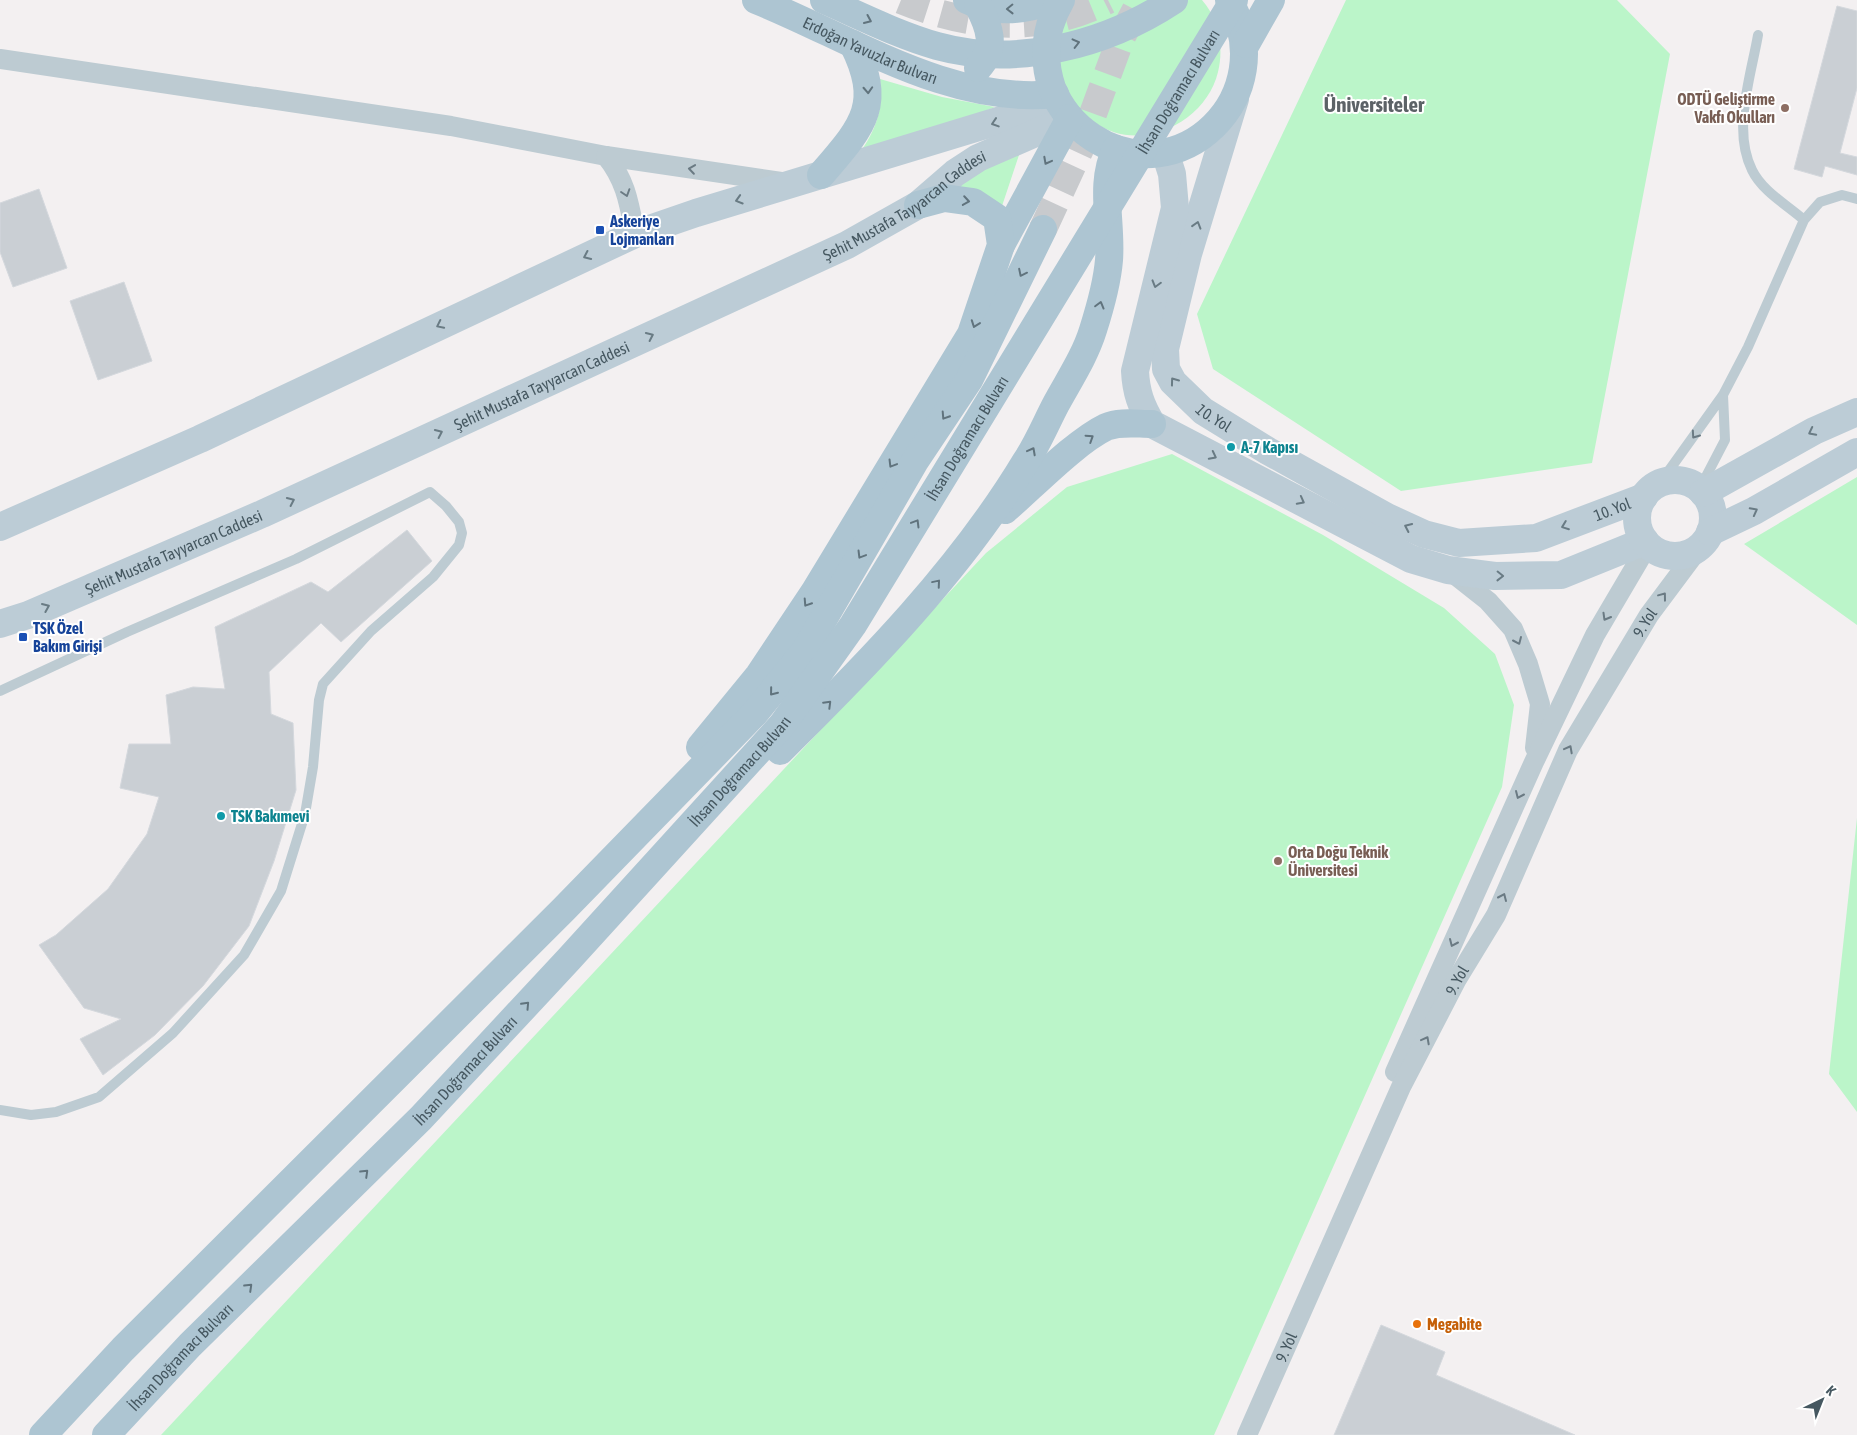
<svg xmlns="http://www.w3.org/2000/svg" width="1857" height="1435" viewBox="0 0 1857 1435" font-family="'Asap Condensed',sans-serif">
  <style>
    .green { fill: #bbf5c9 }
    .building { fill: #cacfd4; stroke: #d4d8dd }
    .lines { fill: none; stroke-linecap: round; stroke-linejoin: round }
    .primary-tunnel { stroke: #c8cacd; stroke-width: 28; stroke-dasharray: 28 14; stroke-linecap: butt }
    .lane { stroke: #bdcbd2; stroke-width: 10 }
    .street { stroke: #bdcbd2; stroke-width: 20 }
    .secondary { stroke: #bcccd6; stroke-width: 28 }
    .primary { stroke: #adc5d2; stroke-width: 28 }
    .oneway { stroke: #60737d }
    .oneway2 { stroke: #697b84 }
    .oneway3 { stroke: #6a7a83 }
    .education-dot { fill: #8d6e63; stroke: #fff; stroke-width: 2 }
    .transit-dot { fill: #1a4fb4; stroke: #fff; stroke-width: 2 }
    .culture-dot { fill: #0f9aa8; stroke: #fff; stroke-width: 2 }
    .food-dot { fill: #e8710a; stroke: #fff; stroke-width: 2 }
    .labels { text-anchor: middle; stroke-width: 4; stroke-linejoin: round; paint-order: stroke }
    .street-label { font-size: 16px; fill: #465861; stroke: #fff }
    .education-label { font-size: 16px; font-weight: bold; fill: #785e54; stroke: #fff; text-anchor: end }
    .transit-label { font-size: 16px; font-weight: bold; fill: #164399; stroke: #fff; text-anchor: start }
    .culture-label { font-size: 16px; font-weight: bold; fill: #0d838f; stroke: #fff; text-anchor: start }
    .food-label { font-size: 16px; font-weight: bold; fill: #c56008; stroke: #fff; text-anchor: start }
    .district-label { font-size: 21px; font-weight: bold; fill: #5c6267; stroke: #fff }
  </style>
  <rect width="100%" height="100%" fill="#f3f0f1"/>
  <!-- green -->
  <path class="green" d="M1073,0H1202C1219,19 1224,48 1218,72C1206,123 1139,155 1094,122C1089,118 1084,113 1080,109C1070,100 1058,83 1058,70C1057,61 1060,51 1061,43C1063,27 1064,14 1073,0Z
    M1346,0H1617L1670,54L1592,463L1401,491L1213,369L1197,314Z
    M880,79L942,97L995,107L960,121L863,148C878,126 883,105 880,79Z
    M1022,146L1001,209L951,186Z
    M1172,454L1323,535L1444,608L1495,654L1514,705L1502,787L1214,1435H161L986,553L1067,487Z
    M1857,477V625L1744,544Z
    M1857,818V1112L1829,1074Z"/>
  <!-- building -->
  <path class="building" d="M1837,6L1857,11V88L1840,153L1857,157V175L1825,166L1822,177L1794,169Z
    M39,189L67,268L13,287L0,252V203Z
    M124,282L152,361L98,380L70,301Z
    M407,530L432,561L341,642L321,623L269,672L271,714L293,723L296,790L274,861L249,926L203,986L155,1035L103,1075L80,1039L121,1019L84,1008L39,945L56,935L108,889L147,834L159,797L120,788L129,744H171L166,695L193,687L225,689L215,627L311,582L328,592Z
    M1381,1325L1445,1352L1436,1375L1575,1435H1334Z"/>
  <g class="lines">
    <!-- primary-tunnel -->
    <path class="primary-tunnel" d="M901,0C970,28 1039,35 1108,0
      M1043,229L1080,149L1121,38L1141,0"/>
    <!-- lane -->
    <path class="lane" d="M1758,35C1751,76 1732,130 1752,170C1762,191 1787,205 1804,220
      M1660,483L1723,395L1748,347L1804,220L1820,202L1842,195L1857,199
      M1700,488L1725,440L1723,395
      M0,691L127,632L296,559L430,492L446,506L459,522L462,533L459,545L433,577L371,631L323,684L319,700L313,767L305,814L281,891L244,955L173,1033L99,1097L56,1112L31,1115L0,1110"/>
    <!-- street -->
    <g class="street">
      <path d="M0,59L451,126L606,156L788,183"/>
      <path d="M606,156C626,181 629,203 635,234"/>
      <path d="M1450,571L1488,601L1513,629L1528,664L1540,704L1535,748"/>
      <path d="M1395,1072L1534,762L1595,635L1648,545"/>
      <path id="s1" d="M1247,1435L1401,1087L1457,979L1496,915L1568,750L1649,615L1702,544"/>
    </g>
    <!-- secondary -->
    <g class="secondary">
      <path id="s2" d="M1235,99L1188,254L1165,349L1166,369L1173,382L1203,411L1268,451L1387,517L1424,534L1459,543L1536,538L1644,497"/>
      <path d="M1165,152L1172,174L1175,208L1135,371C1136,392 1141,406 1152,424L1411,559L1448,570L1495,576L1561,575L1645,541"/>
      <circle cx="1675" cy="518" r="38"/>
      <path d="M1703,493L1814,431L1857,412"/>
      <path d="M0,527L200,439L635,234L696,213L1008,118L1055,94"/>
      <path d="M1710,532L1754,511L1857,452"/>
      <path id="s3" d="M0,624L28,615L262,514L847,245L918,205L955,173L978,158L1070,118"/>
    </g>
    <!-- primary -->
    <g class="primary">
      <path id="s4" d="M756,0C851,38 948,105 1055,94"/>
      <path d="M824,0C861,16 898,35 937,46C1017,68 1106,45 1174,0"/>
      <path d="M967,0C995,14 1024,11 1053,0"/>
      <path d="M1061,0C1045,27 1042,58 1052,88C1060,108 1074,125 1092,137C1180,195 1283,95 1229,0"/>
      <path d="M978,5C990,28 997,47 978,68"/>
      <path d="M1246,44L1271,0"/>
      <path d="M821,175C862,127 884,106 853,44"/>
      <path d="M1001,245L1070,118"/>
      <path d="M1005,510C1032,487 1075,442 1106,427C1120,421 1137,424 1152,424"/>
      <path d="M700,747L759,675L815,591L971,334L1001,245L997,218L973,202L944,198L918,205"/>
      <path d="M780,751C869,663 961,569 1026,461C1038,443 1046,423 1056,404C1069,380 1085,356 1093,330C1100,308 1107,284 1109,260C1112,222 1099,185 1116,149"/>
      <path d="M43,1435L123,1349L564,909L755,713L805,651L915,461L969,380L1043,229"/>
      <path id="s5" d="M106,1435L190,1345L421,1118L569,959L782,725L853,625L1234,0"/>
    </g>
  </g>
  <!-- one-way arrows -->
  <defs><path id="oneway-chevron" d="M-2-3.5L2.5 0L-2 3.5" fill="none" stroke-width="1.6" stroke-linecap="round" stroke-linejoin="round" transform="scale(1.25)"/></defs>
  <g class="oneway">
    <use href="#oneway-chevron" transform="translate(1010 9) rotate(179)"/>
    <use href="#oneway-chevron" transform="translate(868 20) rotate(24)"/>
    <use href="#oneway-chevron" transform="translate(1076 43) rotate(-14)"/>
    <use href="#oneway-chevron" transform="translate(868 90) rotate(87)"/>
    <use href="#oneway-chevron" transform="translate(1047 161) rotate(118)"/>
    <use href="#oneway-chevron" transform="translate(966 201) rotate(9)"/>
    <use href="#oneway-chevron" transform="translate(1022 273) rotate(116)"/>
    <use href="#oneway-chevron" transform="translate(1100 305) rotate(-75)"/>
    <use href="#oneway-chevron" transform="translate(975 324) rotate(110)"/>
    <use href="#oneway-chevron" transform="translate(945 416) rotate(123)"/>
    <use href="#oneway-chevron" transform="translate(1090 438) rotate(-33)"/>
    <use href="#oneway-chevron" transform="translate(1032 451) rotate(-62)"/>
    <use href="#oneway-chevron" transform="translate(892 464) rotate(121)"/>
    <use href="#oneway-chevron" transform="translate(916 523) rotate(-59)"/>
    <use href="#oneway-chevron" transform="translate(861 555) rotate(121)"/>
    <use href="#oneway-chevron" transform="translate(937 583) rotate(-50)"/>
    <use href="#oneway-chevron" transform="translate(807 603) rotate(123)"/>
    <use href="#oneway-chevron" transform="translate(773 692) rotate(129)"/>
    <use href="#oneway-chevron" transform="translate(828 704) rotate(-45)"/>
    <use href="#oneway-chevron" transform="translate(526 1005) rotate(-47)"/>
    <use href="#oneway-chevron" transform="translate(365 1173) rotate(-44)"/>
    <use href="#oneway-chevron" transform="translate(249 1287) rotate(-44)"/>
  </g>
  <g class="oneway2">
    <use href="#oneway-chevron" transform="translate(995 123) rotate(162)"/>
    <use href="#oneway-chevron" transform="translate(739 200) rotate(163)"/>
    <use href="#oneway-chevron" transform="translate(1197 225) rotate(-73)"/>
    <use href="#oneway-chevron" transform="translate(587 256) rotate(155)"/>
    <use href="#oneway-chevron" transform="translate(1156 284) rotate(106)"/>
    <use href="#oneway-chevron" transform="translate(440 325) rotate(154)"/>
    <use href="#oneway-chevron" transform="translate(650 336) rotate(-25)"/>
    <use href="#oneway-chevron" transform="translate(1174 381) rotate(-126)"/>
    <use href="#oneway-chevron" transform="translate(1812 432) rotate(153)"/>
    <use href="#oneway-chevron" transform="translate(439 433) rotate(-25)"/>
    <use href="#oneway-chevron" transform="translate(1213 456) rotate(27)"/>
    <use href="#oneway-chevron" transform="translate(291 501) rotate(-25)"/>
    <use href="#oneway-chevron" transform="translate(1301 501) rotate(28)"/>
    <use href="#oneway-chevron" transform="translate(1754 511) rotate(-28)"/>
    <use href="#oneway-chevron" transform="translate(1565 526) rotate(159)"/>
    <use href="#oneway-chevron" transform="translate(1408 527) rotate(-155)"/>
    <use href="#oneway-chevron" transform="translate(1500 576) rotate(1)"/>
    <use href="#oneway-chevron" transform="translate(46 607) rotate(-23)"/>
  </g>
  <g class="oneway3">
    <use href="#oneway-chevron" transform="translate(692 169) rotate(-172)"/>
    <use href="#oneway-chevron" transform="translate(626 193) rotate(72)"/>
    <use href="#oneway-chevron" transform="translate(1695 435) rotate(125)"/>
    <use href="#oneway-chevron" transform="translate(1663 596) rotate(-53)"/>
    <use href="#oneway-chevron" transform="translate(1606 617) rotate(120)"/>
    <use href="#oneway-chevron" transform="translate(1518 641) rotate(66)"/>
    <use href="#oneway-chevron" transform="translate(1569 749) rotate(-62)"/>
    <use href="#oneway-chevron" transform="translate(1519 795) rotate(114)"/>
    <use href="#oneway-chevron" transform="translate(1503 897) rotate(-66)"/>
    <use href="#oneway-chevron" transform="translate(1453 943) rotate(114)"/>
    <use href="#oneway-chevron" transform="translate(1426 1040) rotate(-62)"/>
  </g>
  <!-- markers -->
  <g class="education-dot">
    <circle cx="1785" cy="108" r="5"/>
    <circle cx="1278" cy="861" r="5"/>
  </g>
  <g class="transit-dot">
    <rect x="595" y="225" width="10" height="10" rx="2.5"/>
    <rect x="18" y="632" width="10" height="10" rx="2.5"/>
  </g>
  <g class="culture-dot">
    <circle cx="1231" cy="447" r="5"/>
    <circle cx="221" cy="816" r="5"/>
  </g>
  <circle class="food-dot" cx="1417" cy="1324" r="5"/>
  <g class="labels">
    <!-- street labels -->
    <g class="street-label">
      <text dy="6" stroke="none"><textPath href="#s4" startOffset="125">Erdoğan Yavuzlar Bulvarı</textPath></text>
      <text dy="6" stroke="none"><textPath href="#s5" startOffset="1728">İhsan Doğramacı Bulvarı</textPath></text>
      <text dy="6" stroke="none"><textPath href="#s3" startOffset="998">Şehit Mustafa Tayyarcan Caddesi</textPath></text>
      <text dy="6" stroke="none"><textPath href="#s3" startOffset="592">Şehit Mustafa Tayyarcan Caddesi</textPath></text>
      <text dy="6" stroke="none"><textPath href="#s2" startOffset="349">10. Yol</textPath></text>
      <text dy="6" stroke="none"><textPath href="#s5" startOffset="1322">İhsan Doğramacı Bulvarı</textPath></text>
      <text dy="6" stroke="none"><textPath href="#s2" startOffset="784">10. Yol</textPath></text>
      <text dy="6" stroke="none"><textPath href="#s3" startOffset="188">Şehit Mustafa Tayyarcan Caddesi</textPath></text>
      <text dy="6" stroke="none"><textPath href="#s1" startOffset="906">9. Yol</textPath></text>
      <text dy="6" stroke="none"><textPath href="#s5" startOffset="918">İhsan Doğramacı Bulvarı</textPath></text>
      <text dy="6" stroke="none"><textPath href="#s1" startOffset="501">9. Yol</textPath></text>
      <text dy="6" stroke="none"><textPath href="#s5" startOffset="512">İhsan Doğramacı Bulvarı</textPath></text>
      <text dy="6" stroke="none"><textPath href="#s1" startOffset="96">9. Yol</textPath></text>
      <text dy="6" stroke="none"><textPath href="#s5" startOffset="108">İhsan Doğramacı Bulvarı</textPath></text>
    </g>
    <!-- education labels -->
    <g class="education-label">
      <text x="1775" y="105">ODTÜ Geliştirme<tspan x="1775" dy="18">Vakfı Okulları</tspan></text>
      <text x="1288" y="858" text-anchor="start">Orta Doğu Teknik<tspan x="1288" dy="18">Üniversitesi</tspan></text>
    </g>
    <!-- transit labels -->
    <g class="transit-label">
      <text x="610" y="227">Askeriye<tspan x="610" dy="18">Lojmanları</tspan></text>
      <text x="33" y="634">TSK Özel<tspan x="33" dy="18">Bakım Girişi</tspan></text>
    </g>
    <!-- culture labels -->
    <g class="culture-label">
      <text x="1241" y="453">A-7 Kapısı</text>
      <text x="231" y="822">TSK Bakımevi</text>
    </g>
    <!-- food labels -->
    <g class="food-label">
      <text x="1427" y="1330">Megabite</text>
    </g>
    <!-- district labels -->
    <g class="district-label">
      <text x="1374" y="112">Üniversiteler</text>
    </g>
  </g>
  <!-- north arrow -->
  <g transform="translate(1822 1400) rotate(43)" stroke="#ffffff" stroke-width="4" paint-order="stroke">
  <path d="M0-4L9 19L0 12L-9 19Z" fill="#465861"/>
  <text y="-8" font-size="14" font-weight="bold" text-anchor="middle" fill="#465861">K</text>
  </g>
</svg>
